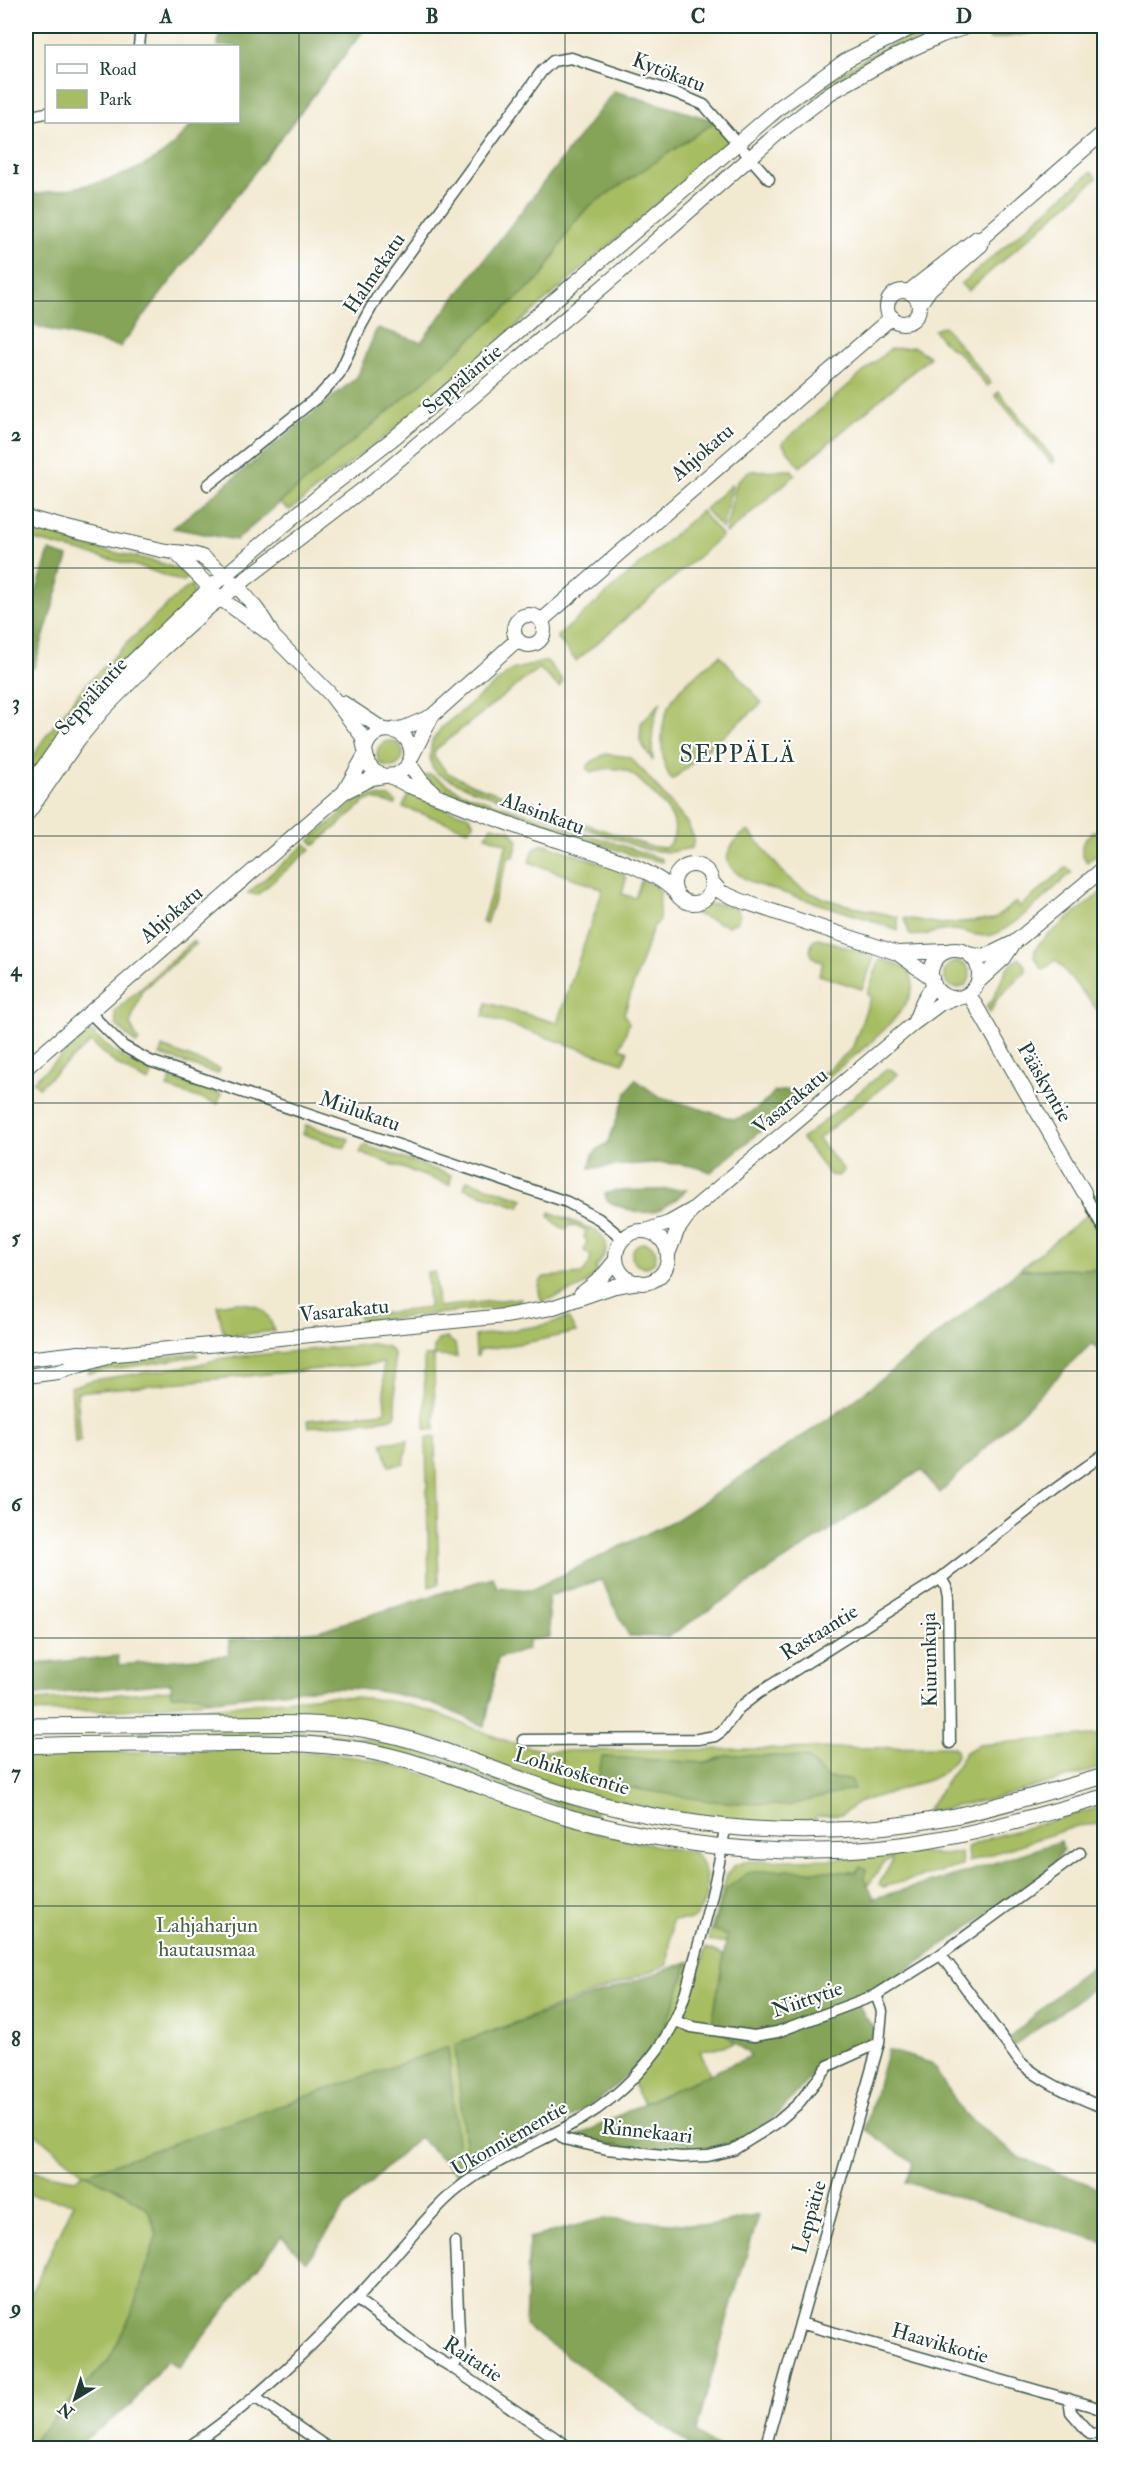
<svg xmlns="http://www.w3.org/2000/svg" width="1130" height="2474" viewBox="0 0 1130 2474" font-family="'IM FELL Double Pica',serif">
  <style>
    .green { fill: #a7bd62; stroke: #637d4b; stroke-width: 1.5; fill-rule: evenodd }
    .forest { fill: #85a458; stroke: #527046; stroke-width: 1.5 }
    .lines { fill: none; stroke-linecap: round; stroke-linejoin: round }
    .street-casing { stroke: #3f574c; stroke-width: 13 }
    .secondary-casing { stroke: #3f574c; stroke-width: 16 }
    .primary-casing { stroke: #3f574c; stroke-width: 17 }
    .street { stroke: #fff; stroke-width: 10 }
    .secondary { stroke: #fff; stroke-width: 14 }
    .primary { stroke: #fff; stroke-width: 15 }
    .grid { fill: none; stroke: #1f3d34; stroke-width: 1.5; stroke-opacity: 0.55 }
    .labels { text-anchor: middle; stroke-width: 4.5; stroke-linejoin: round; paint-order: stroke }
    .street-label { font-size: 21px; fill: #1f3d34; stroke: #fff }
    .park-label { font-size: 21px; fill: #486342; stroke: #fff }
    .quarter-label { font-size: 24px; letter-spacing: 1.5px; fill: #1f3d34; stroke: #fff }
    .neatline { fill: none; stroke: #1f3d34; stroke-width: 2 }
    .grid-label { font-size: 20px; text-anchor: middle; font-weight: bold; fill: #1f3d34 }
  </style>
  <rect width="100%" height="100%" fill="#fff"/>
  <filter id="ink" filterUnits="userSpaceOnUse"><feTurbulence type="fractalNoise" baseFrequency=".0167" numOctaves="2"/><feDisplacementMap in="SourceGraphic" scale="12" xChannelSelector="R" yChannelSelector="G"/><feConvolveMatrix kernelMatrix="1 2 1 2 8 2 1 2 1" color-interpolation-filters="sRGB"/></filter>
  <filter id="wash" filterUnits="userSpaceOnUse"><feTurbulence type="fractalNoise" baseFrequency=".008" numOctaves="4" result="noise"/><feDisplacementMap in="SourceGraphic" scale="24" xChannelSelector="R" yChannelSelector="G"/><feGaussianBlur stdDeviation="1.35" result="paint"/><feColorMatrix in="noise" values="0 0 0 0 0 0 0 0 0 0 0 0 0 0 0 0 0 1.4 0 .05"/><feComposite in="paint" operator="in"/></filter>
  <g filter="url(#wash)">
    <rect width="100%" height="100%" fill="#f2e9d1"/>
    <!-- green -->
    <path class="green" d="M934,26H952C888,50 832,83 777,124L773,120C824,83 874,48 934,26Z
      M994,26H1069L990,40L987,27Z
      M716,121L730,138L723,147L420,409L290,510L279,503L416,388L542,276L573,224L588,207Z
      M1091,172L1097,178L968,291L961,284Z
      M944,326L991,383L987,386L962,356L944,342L934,330Z
      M914,347L930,357L800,467L782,443L890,349Z
      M999,392L1055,461L1052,464L995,395Z
      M792,470L795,475L727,533L725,532L737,481L749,471Z
      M731,485L732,486L722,529L705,509Z
      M701,511L722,536L576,661L557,637Z
      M26,525C34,527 44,529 52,533C63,537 70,542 82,546C109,553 170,559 189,577L182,582L144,568L26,538Z
      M192,585L193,593L191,601L26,782V769L43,740L82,689L128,642L180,593Z
      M720,655L762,703L672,780C664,769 663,758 662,745C660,696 687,683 720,655Z
      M547,661L563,681L559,687L539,668L435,750L434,757L448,773L473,785L649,846L665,848C673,842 676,833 674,823C672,811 639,777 628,772C616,766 603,769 591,772L587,769L590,763L605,754L629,757L645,773L687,823L694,838L692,848L669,852L648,850L471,789L438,774L432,767L430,757L432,741L442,727L512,670Z
      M661,702C651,720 651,741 653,761L640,741L641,723Z
      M377 754a13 13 0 1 1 26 0a13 13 0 1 1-26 0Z
      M430,774L460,792L662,859V862L632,855L439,789L424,776Z
      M410,792L434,805L469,816L474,824L468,830L403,807Z
      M368,796L389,797L396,802L395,805L373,799L365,802L315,845L310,840L356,801Z
      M491,826L510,830L518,841L514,857L509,856L486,924L482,922L507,844L486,836Z
      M1104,828V848L1087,862C1074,845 1087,833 1104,828Z
      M745,832H749C764,847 776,867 792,881C816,902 867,909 898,917V931L871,920L755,884C724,869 717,856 745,832Z
      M306,844L311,849L257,895L248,893Z
      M545,844L621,870L626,879L622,894L635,898L642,879L655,885L660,891L659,922L653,927L624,1014L629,1023L620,1048L628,1051L623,1063L483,1016L487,1003L557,1023L603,889L529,862C532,852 534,846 545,844Z
      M1067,867L1072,872C1054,888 1013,929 992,935C979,939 964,929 951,930C937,930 923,938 910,935L904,918L941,924L994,919L1016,902L1020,907Z
      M1104,890V1018L1056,960L1043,970L1034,957L1035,950L1041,941Z
      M671,892C681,910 693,905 710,904C718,903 727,906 735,907L740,915L737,922L728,926L674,906L670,896Z
      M818,938L875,956L862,989L819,975L823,963L813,957L810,951L813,940Z
      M193,941L196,944L142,990L130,1024L139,1042L136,1044L116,1025L115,1011Z
      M1019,958L1026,967V971L997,999L990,1013L986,1006L992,1001L1007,968Z
      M880,959C887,961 897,963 903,967C944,995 842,1065 822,1081L819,1077L852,1049L871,996L867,995Z
      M944 975a13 13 0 1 1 26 0a13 13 0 1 1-26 0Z
      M91,1031C110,1050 127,1063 153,1072L149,1082C126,1072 108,1060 91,1042L39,1087L33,1081Z
      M162,1047L220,1069L218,1074L160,1055Z
      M890,1069L898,1074L895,1077L818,1139L844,1170L838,1176L830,1175L802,1139L886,1070Z
      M171,1078L221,1094L218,1104L167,1088Z
      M306,1125L349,1139L345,1148L303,1134Z
      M364,1145L451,1175L450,1185L360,1153Z
      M467,1180L523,1199L519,1207L464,1188Z
      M550,1212L598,1232C613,1244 605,1255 596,1268L598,1273L581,1287L542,1302C539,1294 536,1284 544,1277L582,1274L589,1265L591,1256L584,1251L587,1240L584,1238L586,1230L571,1225L565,1229L556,1224L549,1216Z
      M1089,1213L1101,1240H1104V1269H1020Z
      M632 1255a12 12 0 1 1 24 0a12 12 0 1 1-24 0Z
      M427,1272H435L438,1307L521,1298L518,1305L361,1322L358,1316L429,1308Z
      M236,1302C256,1304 269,1309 274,1331L229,1336L223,1330L217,1305Z
      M568,1318L576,1332L530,1342L479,1350L478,1356H476L475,1336L544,1325Z
      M447,1338L455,1344L457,1357L434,1356L435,1430L425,1429L424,1356H434V1346L438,1340Z
      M372,1344L388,1347L394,1354L396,1413L394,1417L388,1419L309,1427L308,1420L385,1412L383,1363L77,1392L81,1441L75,1442L71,1387L93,1380L196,1365L223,1358Z
      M196,1353L198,1356L89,1373L88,1371L127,1361Z
      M435,1437L439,1584L429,1587L426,1438Z
      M408,1440L404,1464L389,1466L382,1443Z
      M171,1690L173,1695L198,1694L203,1698L215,1700L124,1710L26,1712V1702Z
      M322,1696C359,1696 397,1700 432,1712C471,1725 505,1745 547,1751L953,1747L956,1750L957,1756L943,1773L929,1780L860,1802L842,1814L817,1816L815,1819C774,1827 731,1821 690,1815C634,1806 580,1795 527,1775C483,1759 441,1739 395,1729C380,1726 365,1725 350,1723C270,1713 190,1716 110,1719ZM728,1755L806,1757L827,1778L850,1780L602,1757L706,1763Z
      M252,1730L306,1731L360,1738L421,1750L547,1797L597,1812L595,1818L418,1756L141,1737L140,1732Z
      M1104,1734V1767L992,1799L926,1812L966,1752L978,1745Z
      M233,1750C275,1751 318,1751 360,1758C434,1770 502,1805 573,1826C612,1838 653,1846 693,1852C712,1868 711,1906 691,1920H672L668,1965L455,2045L468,2172L460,2177L447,2048L85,2174L125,2193L150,2211L157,2235L131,2315L108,2361L26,2448V2304L74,2203L26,2194V2170L75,2179L84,2174L26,2126V1754Z
      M1104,1806V1821L1100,1824L1077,1826L968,1862L967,1847L990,1838Z
      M909,1852L942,1855L961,1853L962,1866L883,1887L879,1884L892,1862V1857L882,1865L867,1887L865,1879L856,1872L776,1870L748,1873L727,1941L720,1943L708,1940L727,1875L734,1866L747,1861L832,1859Z
      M706,1948L725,1956L713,2023L736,2043L700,2051L710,2074L644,2103L628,2076C660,2038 674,2010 688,1962L702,1961Z"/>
    <!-- forest -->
    <path class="forest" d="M220,26H367L120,347L26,324V195C73,189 130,181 169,149C178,141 186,130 194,122H238V46H218Z
      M614,91L716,121L588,207L573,224L542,276L416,388L236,540L173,528L357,377L377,328L421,342Z
      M49,551L68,557L34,668L26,671V625Z
      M635,1079L658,1096L733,1119C748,1117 765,1104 774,1092L788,1090L805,1094L711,1172C675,1156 627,1166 590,1168C591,1154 596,1149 608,1143L626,1094Z
      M687,1189C658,1218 644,1218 607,1201L605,1194L614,1191Z
      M1104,1269V1357L1092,1343L940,1493L921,1470L668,1637L629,1636L601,1580L548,1596L550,1637L529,1640L527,1650L498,1658L485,1727C438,1702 384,1687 330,1688C291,1689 253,1696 215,1700L203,1698L198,1694L172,1695L171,1683L26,1696V1665L118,1656L119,1665L229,1655V1640L318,1631L493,1577L497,1587L531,1590L677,1519L842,1410L1019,1270Z
      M728,1755L806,1757L827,1778L850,1780L854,1789L787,1806L710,1801L619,1786L598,1780L602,1757L706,1763Z
      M1061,1841L1063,1850L1050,1869L898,1977L856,1996L864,2016L875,2028L872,2038C857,2046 836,2053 823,2064C805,2080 792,2102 773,2118C720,2167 640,2151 576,2137L644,2103L751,2056L712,2023L727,1936L713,1930L726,1889L748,1873L776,1870L856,1872L860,1866L866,1869L865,1879L874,1898L957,1875Z
      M1104,1958V1980L1014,2046L1008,2039L1070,1983Z
      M688,1962C681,1986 674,2009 662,2031C621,2102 537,2136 468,2172L455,2045Z
      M448,2047L460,2177L419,2137L346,2206L306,2262L282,2236L179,2368L167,2360L130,2406L73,2448H26L108,2361L131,2315L157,2235L149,2211L125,2193L85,2174Z
      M888,2050L931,2063L963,2113L1020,2158L1104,2190V2242L906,2182L913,2163L865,2129Z
      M759,2215L733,2299L696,2432L718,2448H694L525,2326L529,2238L605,2218L709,2226Z"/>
  </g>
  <g filter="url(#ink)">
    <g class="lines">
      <defs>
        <path id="street" d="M139,46L141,26
          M26,117L46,113
          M208,485L320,395L339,374L361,326L377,297L542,71L553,61L571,58L676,93L704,105L769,179
          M90,1013L123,1046L150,1061L567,1202L599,1219L623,1239
          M1084,1192L1104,1230
          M941,1578L946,1587L948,1597L950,1743
          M523,1740L698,1739L715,1736L722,1731L739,1708L757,1694L941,1578L1054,1490L1104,1454
          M940,1955L949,1965L1020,2062C1045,2084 1074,2095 1104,2108
          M675,2021L692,2027L754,2036L777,2032L876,1995L940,1955L1080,1853
          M557,2132L564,2139L607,2149L681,2157L708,2156L733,2150L775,2124L798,2104L828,2066L879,2043
          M356,2299L426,2352L453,2368L570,2448
          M800,2323L1092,2406L1104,2411
          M453,2368L460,2355L455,2242
          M256,2398L328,2448
          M1069,2399L1071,2412L1090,2434L1104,2433
          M187,2448C250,2406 304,2354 356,2299C386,2267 413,2232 444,2201C483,2163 536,2145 583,2118C619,2097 657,2058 675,2020C684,2002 688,1984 693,1965C706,1919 718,1876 725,1828
          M765,2448L879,2043L882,2011L876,1995"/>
        <path id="secondary" d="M887 307a16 16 0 1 1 32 0a16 16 0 1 1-32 0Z
          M908,292L977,238
          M919,305L930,289L981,245L983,237L1104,132
          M26,517C71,530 116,540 161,550C174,553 191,552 202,557C230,577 257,604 272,634
          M177,554L221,599L273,636L330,694L362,736L368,764L375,772L384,776L396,775L406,768L432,716L517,640
          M514 630a15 15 0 1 1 30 0a15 15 0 1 1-30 0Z
          M541,621L892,317
          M343,703L384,730
          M392,730L404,728L432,716
          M365,750C372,719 415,727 411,758
          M409,763L422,782L433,792
          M390,776L409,786C449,800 489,817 529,831C570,846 647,862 675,892
          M26,792L68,732L92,704L133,661L211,587L320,495L395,437L780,107L848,59L915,26
          M344,792L365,755
          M26,816L78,740L103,710L163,649L208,608L375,480L619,273L777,134L830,93L892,58L942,35L969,26
          M674 884a19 19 0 1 1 38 0a19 19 0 1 1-38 0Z
          M711,881L721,892L742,901L897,953L932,978
          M931 974a24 24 0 1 1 48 0a24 24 0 1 1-48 0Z
          M898,953L946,951
          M969,954L984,957L1015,942L1104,868
          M979,981L1004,958L1012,946
          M969,994L1084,1192
          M915,1021L923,1001L934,984
          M26,1068L344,792L372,778L384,776
          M645,1231L669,1223L692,1210L914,1023L941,1003L954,998
          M616 1257a26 26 0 1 1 52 0a26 26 0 1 1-52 0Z
          M668,1254L677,1231L689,1214
          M581,1294L600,1279L616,1260
          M26,1359L79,1353L117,1354L505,1316L551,1308L615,1286L639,1282
          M26,1376L58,1372L107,1357"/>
        <path id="primary" d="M26,1726C88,1725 151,1725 213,1724C263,1724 313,1721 362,1729C438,1741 505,1778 578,1798C701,1833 829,1841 955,1816C1005,1805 1055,1790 1104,1776
          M26,1746C82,1743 140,1744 197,1744C252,1743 307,1741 362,1750C437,1763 500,1798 572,1818C695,1852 824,1862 949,1837C1002,1827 1053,1811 1104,1797"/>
      </defs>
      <!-- street casing -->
      <use href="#street" class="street-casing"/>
      <!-- secondary casing -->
      <use href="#secondary" class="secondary-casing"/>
      <!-- primary casing -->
      <use href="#primary" class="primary-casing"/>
      <!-- street -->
      <use href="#street" class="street"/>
      <!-- secondary -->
      <use href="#secondary" class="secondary"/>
      <!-- primary -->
      <use href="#primary" class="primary"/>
    </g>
  </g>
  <!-- grid -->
  <path class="grid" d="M299,26V2448M565,26V2448M831,26V2448M26,301H1104M26,568H1104M26,836H1104M26,1103H1104M26,1371H1104M26,1638H1104M26,1906H1104M26,2173H1104"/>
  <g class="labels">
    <!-- street labels -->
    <g class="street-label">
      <text transform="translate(669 72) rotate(21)" y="7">Kytökatu</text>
      <text transform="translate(374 273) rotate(-56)" y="7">Halmekatu</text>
      <text transform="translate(462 379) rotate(-40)" y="7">Seppäläntie</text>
      <text transform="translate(702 452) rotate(-41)" y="7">Ahjokatu</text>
      <text transform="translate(91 696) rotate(-48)" y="7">Seppäläntie</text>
      <text transform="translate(543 813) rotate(20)" y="7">Alasinkatu</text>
      <text transform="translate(171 914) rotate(-41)" y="7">Ahjokatu</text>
      <text transform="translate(1045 1082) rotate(60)" y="7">Pääskyntie</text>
      <text transform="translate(790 1101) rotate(-40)" y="7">Vasarakatu</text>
      <text transform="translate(360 1111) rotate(19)" y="7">Miilukatu</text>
      <text transform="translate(344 1310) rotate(-6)" y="7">Vasarakatu</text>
      <text transform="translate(819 1632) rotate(-32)" y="7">Rastaantie</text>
      <text transform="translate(929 1660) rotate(-91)" y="7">Kiurunkuja</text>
      <text transform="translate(572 1771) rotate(17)" y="7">Lohikoskentie</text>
      <text transform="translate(807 1999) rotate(-19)" y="7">Niittytie</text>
      <text transform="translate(647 2131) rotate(6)" y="7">Rinnekaari</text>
      <text transform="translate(509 2138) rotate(-30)" y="7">Ukonniementie</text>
      <text transform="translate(809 2217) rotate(-74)" y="7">Leppätie</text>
      <text transform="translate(940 2343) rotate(16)" y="7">Haavikkotie</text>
      <text transform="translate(473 2359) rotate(33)" y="7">Raitatie</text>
    </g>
    <!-- park labels -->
    <g class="park-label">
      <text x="207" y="1932">Lahjaharjun<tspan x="207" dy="24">hautausmaa</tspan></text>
    </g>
    <!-- quarter labels -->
    <g class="quarter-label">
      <text x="738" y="762">SEPPÄLÄ</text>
    </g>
  </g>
  <!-- margin -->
  <rect width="1130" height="2474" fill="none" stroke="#fff" stroke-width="66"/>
  <!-- legend -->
  <rect x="45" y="45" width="195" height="78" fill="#ffffff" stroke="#a5b1ae" stroke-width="1.5"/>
  <rect x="57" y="64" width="30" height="9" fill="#ffffff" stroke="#a5b1ae" stroke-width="1.5"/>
  <text x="99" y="75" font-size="18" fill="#1f3d34">Road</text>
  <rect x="57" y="90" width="30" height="18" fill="#a7bd62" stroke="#a5b1ae" stroke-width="1.5"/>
  <text x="99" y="105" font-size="18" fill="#1f3d34">Park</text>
  <!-- north arrow -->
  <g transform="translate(75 2399) rotate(218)" stroke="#ffffff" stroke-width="4.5" paint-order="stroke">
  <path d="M0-4.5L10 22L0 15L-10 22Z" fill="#1f3d34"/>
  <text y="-9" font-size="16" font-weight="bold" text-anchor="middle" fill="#1f3d34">N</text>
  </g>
  <rect x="33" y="33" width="1064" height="2408" class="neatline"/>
  <g class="grid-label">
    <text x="166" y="23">A</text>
    <text x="432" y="23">B</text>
    <text x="698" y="23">C</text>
    <text x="964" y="23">D</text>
    <text x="16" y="174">1</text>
    <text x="16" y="441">2</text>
    <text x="16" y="709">3</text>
    <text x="16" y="976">4</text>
    <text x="16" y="1244">5</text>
    <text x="16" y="1511">6</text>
    <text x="16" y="1779">7</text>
    <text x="16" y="2046">8</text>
    <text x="16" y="2314">9</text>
  </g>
</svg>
